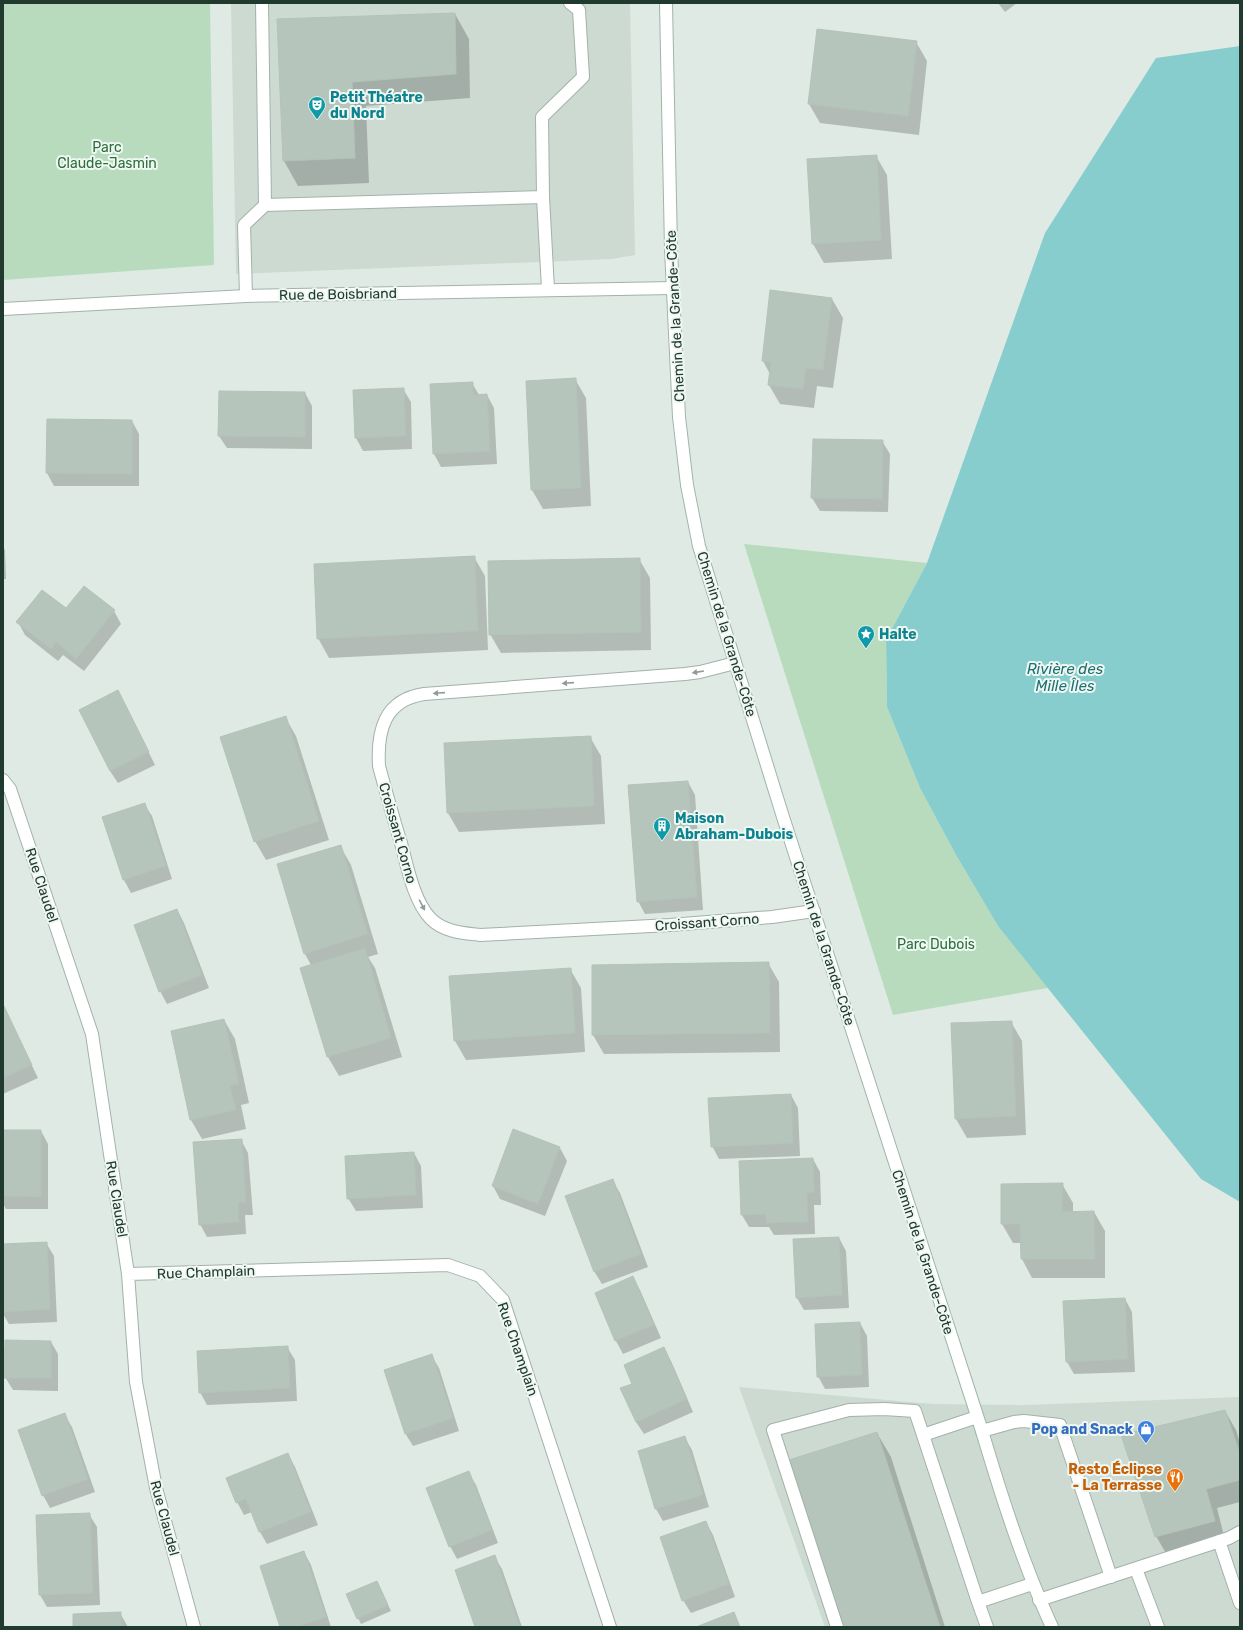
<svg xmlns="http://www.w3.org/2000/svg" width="1243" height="1630" viewBox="0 0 1243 1630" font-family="Rubik,sans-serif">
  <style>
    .built { fill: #cddad2 }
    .green { fill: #b8dbbd }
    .water { fill: #88cdce }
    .shadow { fill: #0003 }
    .building { fill: #b5c5bc; stroke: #b2c3ba }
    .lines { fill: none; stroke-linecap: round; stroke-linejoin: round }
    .service-casing { stroke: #a2b2aa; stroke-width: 14 }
    .minor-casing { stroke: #a2b2aa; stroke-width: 14 }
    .secondary-casing { stroke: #9fb5aa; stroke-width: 14 }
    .service { stroke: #fff; stroke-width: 12 }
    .minor { stroke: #fff; stroke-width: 12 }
    .secondary { stroke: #fff; stroke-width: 12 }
    .oneway { fill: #909c97 }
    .labels { text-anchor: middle; stroke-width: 4; stroke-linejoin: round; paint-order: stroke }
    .culture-label { font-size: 14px; font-weight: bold; fill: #0d838f; stroke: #eff7f2; text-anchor: start }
    .park-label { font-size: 14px; fill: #2c6f3d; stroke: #eff7f2 }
    .street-label { font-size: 14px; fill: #213a2f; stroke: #eff7f2 }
    .shop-label { font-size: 14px; font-weight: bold; fill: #366cbe; stroke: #eff7f2; text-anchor: end }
    .food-label { font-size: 14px; font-weight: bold; fill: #c56008; stroke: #eff7f2; text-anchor: end }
    .water-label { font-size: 15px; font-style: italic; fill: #1d7173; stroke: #eff7f2 }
  </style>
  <rect width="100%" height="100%" fill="#dfeae4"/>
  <!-- built -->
  <path class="built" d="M231,3H630L635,255L612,259L236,274Z
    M739,1387L933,1404L1026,1405L1240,1397V1627H825Z"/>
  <!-- green -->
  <path class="green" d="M3,3H210L214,265L3,280Z
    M744,544L927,563L886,640L887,707L920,788L956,855L998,926L1048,988L893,1015Z"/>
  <!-- water -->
  <path class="water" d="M1240,46V1202L1201,1179L998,926L956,855L920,788L887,707L886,640L927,563L1045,233L1156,58Z"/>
  <!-- shadow -->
  <path class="shadow" d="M998,3H1017L1005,12Z
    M455,14L469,39L470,98L366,106L369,183L298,186L284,161L278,20Z
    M916,42L927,61L919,135L820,123L809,104Z
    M876,156L887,175L892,259L824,263L813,244L808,160Z
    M771,291L832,299L843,318L833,388L817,386L814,408L780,404L769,385L770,374L763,361Z
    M575,379L586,398L591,506L543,509L532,490Z
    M472,383L479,395H487L494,408L497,464L441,467L434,454Z
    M403,389L411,402L412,449L363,451L356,438L354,391Z
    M305,393L312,406V449L227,448L219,436Z
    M132,421L139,434V486H54L47,473Z
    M882,441L890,454L888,512L820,511L812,498Z
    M3,547L5,550L6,579H3Z
    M474,557L485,576L488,650L329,658L318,638Z
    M639,559L650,578L651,650L501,653L490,634Z
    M66,610L114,611L121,624L84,671L63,655L58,661L25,635L18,622Z
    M125,704L155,765L118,783L110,771Z
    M285,717L296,736L329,840L266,860L255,841Z
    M590,737L601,756L605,824L459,832L448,813Z
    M688,782L695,795L703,910L645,914L638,901Z
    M144,804L152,816L172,879L131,893L124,880L103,817Z
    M340,846L351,865L378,954L368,957L375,968L402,1057L339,1076L328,1057L301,968L311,965L305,954L278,865Z
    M177,910L184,923L209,988L167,1004L160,991Z
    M768,963L779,982L780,1052L604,1054L593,1035V966Z
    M570,969L581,988L585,1052L466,1060L455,1041Z
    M3,1006L38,1078L3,1094Z
    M224,1020L235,1039L249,1103L241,1105L246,1129L202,1139L191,1120Z
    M1011,1022L1022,1041L1026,1135L967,1138L956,1119Z
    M791,1095L798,1108L800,1156L719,1159L712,1146Z
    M3,1131H41L48,1144V1209H6L3,1204Z
    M241,1140L248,1153L253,1215H245L246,1234L207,1237L200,1224Z
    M560,1148L567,1161L545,1216L500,1199L493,1186Z
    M414,1153L421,1166L423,1208L356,1211L348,1198Z
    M813,1159L820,1172L821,1205H814L815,1234L774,1235L769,1227H749L742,1215Z
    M612,1180L620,1193L648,1267L602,1284L594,1271Z
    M1062,1184L1073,1203V1213L1094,1212L1105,1231V1278H1032L1022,1259L1021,1243H1013L1002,1224Z
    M839,1238L846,1251L849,1308L804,1310L797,1298Z
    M46,1243L54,1256L57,1322L9,1324L3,1314V1245Z
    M633,1277L640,1290L661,1338L623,1354L616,1341L596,1293Z
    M1125,1299L1132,1312L1135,1372L1074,1374L1067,1362Z
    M860,1323L867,1336L869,1387L825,1389L818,1376Z
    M51,1342L58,1354V1391L13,1390L5,1377Z
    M287,1347L295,1360L297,1401L207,1405L200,1392Z
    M664,1349L671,1361L693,1412L644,1434L636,1422L633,1384Z
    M431,1355L439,1368L459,1431L413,1446L405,1433Z
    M1225,1411L1236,1430L1240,1443V1502L1217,1508L1225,1540L1167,1555L1156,1536Z
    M64,1414L72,1427L95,1492L50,1508L43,1495Z
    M877,1433L891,1457L945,1627H843Z
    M685,1438L692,1450L709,1507L663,1521L656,1509Z
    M288,1454L295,1467L318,1525L267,1544L260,1532L252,1512L244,1515L237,1502Z
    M468,1472L476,1485L498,1543L457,1559L450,1546Z
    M89,1514L97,1527L100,1605L47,1607L40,1595Z
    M706,1522L713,1535L735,1597L691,1613L683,1600Z
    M304,1552L311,1565L331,1627H281Z
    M494,1556L502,1569L522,1627H476Z
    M377,1582L391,1611L361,1624L358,1618Z
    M120,1613L128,1627H74Z"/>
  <!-- building -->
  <path class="building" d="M455,13L456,74L352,82L355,158L283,161L277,19Z
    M817,29L917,41L908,116L808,104Z
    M877,155L881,240L812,244L807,159Z
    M770,290L832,298L823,370L806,368L803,389L768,385L771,362L762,361Z
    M576,378L581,488L531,490L526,381Z
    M473,382V395L487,394L490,451L433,454L430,384Z
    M404,388L406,436L355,438L353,390Z
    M219,391L305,392V437L218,436Z
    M47,419L132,420V474L46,473Z
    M813,439L883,440L882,499L811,498Z
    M475,556L478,631L317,639L314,564Z
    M640,558L641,632L489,635L488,561Z
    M84,586L115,610L76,659L56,642L51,649L16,622L42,590L66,608Z
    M118,690L149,752L110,771L79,710Z
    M286,716L319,821L254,842L220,737Z
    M591,736L594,806L447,813L444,743Z
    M688,781L697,897L637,902L628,785Z
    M145,803L166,866L123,880L102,817Z
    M341,845L368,934L304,954L277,864Z
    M177,909L202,975L159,992L134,925Z
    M365,948L391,1038L327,1057L300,968Z
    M769,962L770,1033L592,1035V965Z
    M571,968L575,1033L454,1041L449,976Z
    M3,1004L32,1065L3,1078Z
    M224,1019L239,1084L230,1086L236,1110L190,1120L171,1031Z
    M1012,1021L1016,1116L955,1119L951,1023Z
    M791,1094L793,1143L711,1147L708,1098Z
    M513,1129L560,1147L538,1204L492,1186Z
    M3,1130H41V1197L3,1196Z
    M242,1139L246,1202L238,1203L239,1222L199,1225L193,1142Z
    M414,1152L416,1195L347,1199L345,1156Z
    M813,1158L814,1192L807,1193L808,1222L766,1223V1214L741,1215L739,1161Z
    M613,1179L641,1254L594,1272L565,1196Z
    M1063,1183L1062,1212L1094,1211L1095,1259H1021L1020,1224H1001V1184Z
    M839,1237L842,1295L796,1298L793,1239Z
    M47,1242L50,1309L3,1312V1244Z
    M633,1276L654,1325L615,1341L595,1293Z
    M1125,1298L1128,1359L1066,1362L1063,1301Z
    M860,1322L862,1375L817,1377L815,1324Z
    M5,1340L51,1341V1378H4Z
    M288,1346L290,1388L199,1393L197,1351Z
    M664,1347L687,1399L636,1422L620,1388L632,1384L624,1365Z
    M432,1354L453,1418L405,1434L384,1370Z
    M1225,1410L1240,1454V1480L1206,1489L1215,1521L1155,1537L1121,1435Z
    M65,1413L88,1479L42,1496L18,1430Z
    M877,1432L940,1627H842L789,1460Z
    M685,1436L703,1495L655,1509L638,1451Z
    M288,1453L311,1512L259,1532L246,1499L236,1503L226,1478Z
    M469,1471L492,1530L449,1547L426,1488Z
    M90,1513L93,1593L39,1595L36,1515Z
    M706,1521L729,1584L682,1601L660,1537Z
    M304,1551L326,1617L297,1627H280L260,1566Z
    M495,1555L520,1627H475L455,1570Z
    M377,1581L388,1605L357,1619L346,1594Z
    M121,1612V1627H73V1614Z
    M734,1612L740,1627H696Z"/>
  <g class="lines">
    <defs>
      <path id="service" d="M543,197L542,117L583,77L579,10L570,3
        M265,205L543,197L548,289
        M246,296L244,225L265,205L262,3
        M977,1417L923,1435L978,1602L1032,1584
        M982,1431L1014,1422L1024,1421L1060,1425L1111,1577
        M1219,1541L1240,1603
        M1136,1569L1158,1627
        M1039,1600L1229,1538L1240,1532
        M978,1602L987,1627
        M837,1627L773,1430L849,1410L884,1409L915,1411L923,1435"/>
      <path id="minor" d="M3,309L246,296L673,288
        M735,663L700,672L685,674L424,694C384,700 377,731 379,766C386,792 393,818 401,843C407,866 414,902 431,919C444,932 464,933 480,935L670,925L772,917L814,911
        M3,780L10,789L92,1034L128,1274L136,1382L156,1488L194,1627
        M128,1274L448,1265L480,1276L503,1300L610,1627"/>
      <path id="secondary" d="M666,3L671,249L679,417L687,485L699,546L783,817L982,1431C1002,1498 1023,1564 1052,1627"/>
    </defs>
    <!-- service casing -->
    <use href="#service" class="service-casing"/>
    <!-- minor casing -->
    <use href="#minor" class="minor-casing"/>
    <!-- secondary casing -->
    <use href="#secondary" class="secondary-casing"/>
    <!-- service -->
    <use href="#service" class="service"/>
    <!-- minor -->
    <use href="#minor" class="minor"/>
    <!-- secondary -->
    <use href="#secondary" class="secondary"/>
  </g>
  <!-- one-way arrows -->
  <defs><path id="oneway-solid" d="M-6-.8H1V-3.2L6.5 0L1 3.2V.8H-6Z"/></defs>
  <g class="oneway">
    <use href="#oneway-solid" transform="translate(698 672) rotate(171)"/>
    <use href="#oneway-solid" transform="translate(568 683) rotate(176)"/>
    <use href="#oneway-solid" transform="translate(439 693) rotate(176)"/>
    <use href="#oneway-solid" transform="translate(422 905) rotate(62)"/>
  </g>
  <!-- icons -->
  <defs>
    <symbol id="theatre-pin" viewBox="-11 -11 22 30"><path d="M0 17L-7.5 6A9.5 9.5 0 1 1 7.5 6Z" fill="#0f9aa8" stroke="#eff7f2"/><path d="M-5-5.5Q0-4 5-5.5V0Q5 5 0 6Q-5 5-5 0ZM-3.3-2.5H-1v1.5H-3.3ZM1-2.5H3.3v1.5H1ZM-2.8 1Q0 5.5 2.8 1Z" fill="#fff"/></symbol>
    <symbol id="sight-pin" viewBox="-11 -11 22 30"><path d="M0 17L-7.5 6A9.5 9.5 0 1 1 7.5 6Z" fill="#0f9aa8" stroke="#eff7f2"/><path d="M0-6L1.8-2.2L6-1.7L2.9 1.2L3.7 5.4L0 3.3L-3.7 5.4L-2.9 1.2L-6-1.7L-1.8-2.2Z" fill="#fff"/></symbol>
    <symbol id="building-pin" viewBox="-11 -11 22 30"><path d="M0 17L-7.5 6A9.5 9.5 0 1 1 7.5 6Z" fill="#0f9aa8" stroke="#eff7f2"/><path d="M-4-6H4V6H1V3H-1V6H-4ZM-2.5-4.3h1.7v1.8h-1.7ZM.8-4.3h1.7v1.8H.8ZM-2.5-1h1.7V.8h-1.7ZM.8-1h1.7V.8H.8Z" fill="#fff"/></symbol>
    <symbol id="shop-pin" viewBox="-11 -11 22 30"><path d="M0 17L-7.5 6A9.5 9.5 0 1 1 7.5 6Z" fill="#3f7fe0" stroke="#eff7f2"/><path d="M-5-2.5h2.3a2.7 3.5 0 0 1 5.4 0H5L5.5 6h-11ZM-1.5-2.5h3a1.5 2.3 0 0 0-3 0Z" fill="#fff"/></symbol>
    <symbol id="restaurant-pin" viewBox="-11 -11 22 30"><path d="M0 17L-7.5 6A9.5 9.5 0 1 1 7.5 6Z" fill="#e8710a" stroke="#eff7f2"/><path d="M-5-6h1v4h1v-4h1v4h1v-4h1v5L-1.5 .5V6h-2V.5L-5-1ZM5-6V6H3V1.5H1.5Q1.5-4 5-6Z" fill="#fff"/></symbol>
  </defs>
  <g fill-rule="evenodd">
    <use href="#theatre-pin" x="307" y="95" width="20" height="27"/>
    <use href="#sight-pin" x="856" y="624" width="20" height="27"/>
    <use href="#building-pin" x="652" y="816" width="20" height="27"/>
    <use href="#shop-pin" x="1136" y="1419" width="20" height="27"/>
    <use href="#restaurant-pin" x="1165" y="1467" width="20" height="27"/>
  </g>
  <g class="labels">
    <!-- culture labels -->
    <g class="culture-label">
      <text x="330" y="102">Petit Théatre<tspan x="330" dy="16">du Nord</tspan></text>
      <text x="879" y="639">Halte</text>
      <text x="675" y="823">Maison<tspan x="675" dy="16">Abraham-Dubois</tspan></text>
    </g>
    <!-- park labels -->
    <g class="park-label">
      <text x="107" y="152">Parc<tspan x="107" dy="16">Claude-Jasmin</tspan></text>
      <text x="936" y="949">Parc Dubois</text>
    </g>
    <!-- street labels -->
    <g class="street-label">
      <text transform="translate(338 294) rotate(-1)" y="5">Rue de Boisbriand</text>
      <text transform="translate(675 316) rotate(-93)" y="5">Chemin de la Grande-Côte</text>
      <text transform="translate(727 634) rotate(73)" y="5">Chemin de la Grande-Côte</text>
      <text transform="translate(398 833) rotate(74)" y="5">Croissant Corno</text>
      <text transform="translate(42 885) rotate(72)" y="5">Rue Claudel</text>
      <text transform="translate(707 922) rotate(-4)" y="5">Croissant Corno</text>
      <text transform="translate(824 943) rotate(72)" y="5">Chemin de la Grande-Côte</text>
      <text transform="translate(117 1199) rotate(81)" y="5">Rue Claudel</text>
      <text transform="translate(923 1252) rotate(72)" y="5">Chemin de la Grande-Côte</text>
      <text transform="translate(206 1272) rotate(-2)" y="5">Rue Champlain</text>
      <text transform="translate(518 1349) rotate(71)" y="5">Rue Champlain</text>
      <text transform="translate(165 1518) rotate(75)" y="5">Rue Claudel</text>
    </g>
    <!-- shop labels -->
    <g class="shop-label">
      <text x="1133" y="1434">Pop and Snack</text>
    </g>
    <!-- food labels -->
    <g class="food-label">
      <text x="1162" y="1474">Resto Éclipse<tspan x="1162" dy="16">- La Terrasse</tspan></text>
    </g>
    <!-- water labels -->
    <g class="water-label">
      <text x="1065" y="674">Rivière des<tspan x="1065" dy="17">Mille Îles</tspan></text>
    </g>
  </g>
  <!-- border -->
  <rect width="1243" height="1630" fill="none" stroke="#213a2f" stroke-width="8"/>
</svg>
